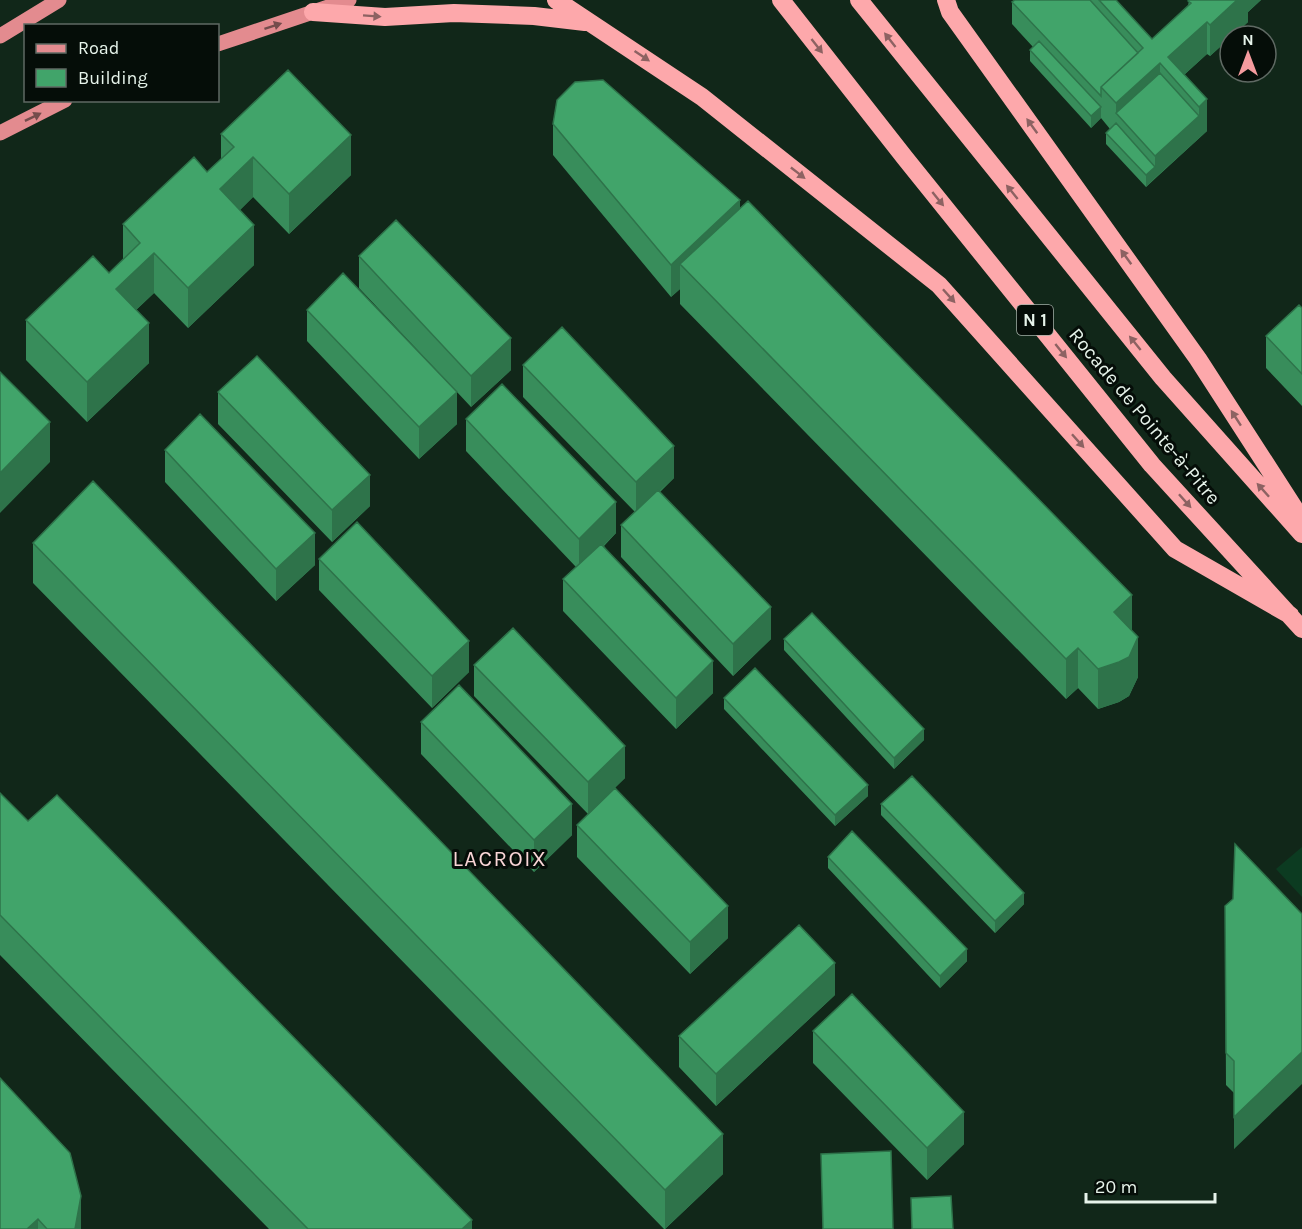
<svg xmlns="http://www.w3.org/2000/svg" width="1302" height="1229" viewBox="0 0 1302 1229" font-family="Karla,sans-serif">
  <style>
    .green { fill: #0c3b21 }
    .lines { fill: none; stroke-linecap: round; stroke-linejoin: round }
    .major { stroke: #e38b8f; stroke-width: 15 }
    .highway { stroke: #fda8ab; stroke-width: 18 }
    .wall { fill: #388d5b }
    .shaded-wall { fill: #2e734a }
    .building { fill: #41a46a; stroke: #2e734a; stroke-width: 1.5 }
    .oneway { fill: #8d6262 }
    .oneway2 { fill: #744c4c }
    .labels { text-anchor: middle; stroke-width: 6; stroke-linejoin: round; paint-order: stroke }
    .shield { fill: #050d08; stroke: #a3afa7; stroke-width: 1.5 }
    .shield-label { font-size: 18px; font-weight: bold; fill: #e7f4eb }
    .street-label { font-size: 20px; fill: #e7f4eb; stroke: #050d08 }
    .quarter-label { font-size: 22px; letter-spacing: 1.5px; fill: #f9d5d6; stroke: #050d08 }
  </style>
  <rect width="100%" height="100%" fill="#112719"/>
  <!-- green -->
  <path class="green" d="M1302,847V897L1276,869Z"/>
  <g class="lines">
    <!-- major -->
    <path class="major" d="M0,36L59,0
      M218,44L349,0
      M0,133L65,100"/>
    <!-- highway -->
    <path class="highway" d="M556,0L702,97L939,285L1175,549L1290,615
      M781,0L905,158L1152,465L1302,629
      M859,0L1163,378L1302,534
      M946,0L950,12L1198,359L1302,520
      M313,12L385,17L454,13L534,16L585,22"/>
  </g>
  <!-- wall -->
  <path class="wall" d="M1015,0H1116L1152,39L1188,6L1189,0H1261L1248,12V22L1233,36H1230V38L1210,56L1207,54L1184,75L1207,99V131L1146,187L1106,144V133L1110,129L1101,118L1091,128L1030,61V50L1033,47L1012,24V2Z
    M553,124L740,208L1132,631L1138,677L1129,696L1119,702L1098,709L1078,688L1066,699L680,304V289L671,297L553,155Z
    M221,134L351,175L289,234L253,197L240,210L254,265L188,328L154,293L136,310L149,363L87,422L26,360V320L109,273L123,260V224L207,172L221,159Z
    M359,256L511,370L471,407L457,392V424L419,459L307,341V310L456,391L359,288Z
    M1302,308V406L1266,368V336Z
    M523,365L674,478L660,492L771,639L733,676L621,557V525L635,512L523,397Z
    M218,392L370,506L332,542L218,424Z
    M466,419L616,533L604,546L713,693L676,729L563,611V579L576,567L466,451Z
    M165,450L315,565L276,601L165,482Z
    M33,543L723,1174L665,1229H664L33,583Z
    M319,559L469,672L432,708L319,590Z
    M784,639L924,740L894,769L784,650Z
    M474,665L625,778L588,814L474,696Z
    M724,698L868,796L835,826L724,709Z
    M421,722L572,835L534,872L421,754Z
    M0,793L28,821L472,1229H269L0,955Z
    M881,804L1024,904L995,933L881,815Z
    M577,825L728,938L690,974L577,857Z
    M828,857L967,961L940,988L828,868Z
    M1225,906L1302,914L1234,1149V1093L1226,1085Z
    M835,995L716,1106L679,1067V1036Z
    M813,1031L964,1144L927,1180L813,1063Z
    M0,1078L81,1229H0Z"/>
  <!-- shaded-wall -->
  <path class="shaded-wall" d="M1237,0H1261L1248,12V22L1233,36H1230V38L1210,56V25Z
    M1207,22V54L1176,82L1168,57Z
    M1160,63V95L1116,113V103Z
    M1101,96V118L1091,128V116L1101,107Z
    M1207,99V131L1155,178V156L1199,116V107Z
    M351,135V175L289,234V194Z
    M253,157V197L220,229V189Z
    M1155,167V178L1146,187V175Z
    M740,200V232L680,264V289L671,297V265Z
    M254,225V265L188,328V288Z
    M154,253V293L116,329V289Z
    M149,323V363L87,422V382Z
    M511,338V370L471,407V376Z
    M457,392V424L419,459V427Z
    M50,422V462L0,513V473Z
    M674,446V478L636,513V482Z
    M370,475V506L332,542V510Z
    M616,502V533L579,570V539Z
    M315,533V565L276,601V569Z
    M1132,595V635L1114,612Z
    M771,607V639L733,676V644Z
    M1138,637V677L1129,696L1119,702L1098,709V669Z
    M469,641V672L432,708V676Z
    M1078,648V688L1066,699V659Z
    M713,661V693L676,729V698Z
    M924,729V740L894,769V758Z
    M625,746V778L588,814V782Z
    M868,785V796L835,826V815Z
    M572,804V835L534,872V840Z
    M1024,893V904L995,933V921Z
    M728,906V938L690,974V942Z
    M967,949V961L940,988V976Z
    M835,963V995L716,1106V1074Z
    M1302,1052V1084L1234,1149V1117Z
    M964,1112V1144L927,1180V1148Z
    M723,1134V1174L665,1229V1190Z
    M81,1196V1229H75Z
    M38,1219V1229H27Z
    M472,1220V1229H462Z"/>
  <!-- building -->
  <path class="building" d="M1015,0H1090L1138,53L1101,87V96L1012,2Z
    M1099,0H1116L1152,39L1191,3L1188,1L1189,0H1237L1210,25L1207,22L1168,57L1207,99L1199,107L1160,63L1116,103L1101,87L1143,48Z
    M1039,41L1101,107L1091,116L1030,50Z
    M288,70L351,135L289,194L253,157L220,189L254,225L188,288L154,253L116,289L149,323L87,382L26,320L93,256L109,273L140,243L123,224L194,157L207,172L234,147L221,134Z
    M1160,73L1199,116L1155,156L1116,113Z
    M603,80L740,200L671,265L553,124L557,100L575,82Z
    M1116,123L1155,167L1146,175L1106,133Z
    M748,201L1132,595L1114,612L1138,637L1129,657L1119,662L1098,669L1078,648L1066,659L680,264Z
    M396,220L511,338L471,376L359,256Z
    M343,273L457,392L419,427L307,310Z
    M1299,305L1302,308V374L1266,336Z
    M562,327L674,446L636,482L523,365Z
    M257,356L370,475L332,510L218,392Z
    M0,372L50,422L0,473Z
    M502,384L616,502L579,539L466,419Z
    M200,414L315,533L276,569L165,450Z
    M93,481L723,1134L665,1190L33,543Z
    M658,490L771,607L733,644L621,525Z
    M357,522L469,641L432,676L319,559Z
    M601,544L713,661L676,698L563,579Z
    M812,613L924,729L894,758L784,639Z
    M513,628L625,746L588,782L474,665Z
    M755,668L868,785L835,815L724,698Z
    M459,685L572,804L534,840L421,722Z
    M912,776L1024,893L995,921L881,804Z
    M615,788L728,906L690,942L577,825Z
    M0,793L28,821L57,795L472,1220L462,1229H308L0,915Z
    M852,831L967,949L940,976L828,857Z
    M1235,844L1302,914V1052L1234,1117V1061L1226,1053L1225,906L1233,899Z
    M799,925L835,963L716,1074L679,1036Z
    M852,994L964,1112L927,1148L813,1031Z
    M0,1078L70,1153L81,1196L75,1229H47L38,1219L27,1229H0Z
    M891,1151L893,1229H823L821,1154Z
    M951,1196L953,1229H912L911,1198Z"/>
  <!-- one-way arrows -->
  <defs><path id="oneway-solid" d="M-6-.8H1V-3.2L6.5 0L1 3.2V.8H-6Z" transform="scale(1.5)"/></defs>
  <g class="oneway">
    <use href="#oneway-solid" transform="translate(372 16) rotate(4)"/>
    <use href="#oneway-solid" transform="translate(890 40) rotate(-128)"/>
    <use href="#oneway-solid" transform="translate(817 46) rotate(52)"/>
    <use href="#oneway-solid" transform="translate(642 56) rotate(34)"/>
    <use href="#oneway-solid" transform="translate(1032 126) rotate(-126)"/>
    <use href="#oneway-solid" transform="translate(798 173) rotate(38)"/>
    <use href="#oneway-solid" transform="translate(1012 192) rotate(-129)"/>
    <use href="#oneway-solid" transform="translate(938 199) rotate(51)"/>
    <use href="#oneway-solid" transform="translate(1126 257) rotate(-126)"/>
    <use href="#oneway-solid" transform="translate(949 296) rotate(48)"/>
    <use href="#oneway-solid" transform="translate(1135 343) rotate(-129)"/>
    <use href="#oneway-solid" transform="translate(1061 351) rotate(51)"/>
    <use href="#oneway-solid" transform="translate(1236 418) rotate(-123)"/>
    <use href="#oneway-solid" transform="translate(1078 441) rotate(48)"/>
    <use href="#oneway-solid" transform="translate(1263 490) rotate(-132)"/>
    <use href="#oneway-solid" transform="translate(1185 501) rotate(48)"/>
  </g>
  <g class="oneway2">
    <use href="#oneway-solid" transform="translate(273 26) rotate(-18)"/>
    <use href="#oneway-solid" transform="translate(33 117) rotate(-26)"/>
  </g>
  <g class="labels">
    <!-- shield labels -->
    <rect class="shield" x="1017" y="305" width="36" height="30" rx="4.5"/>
    <g class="shield-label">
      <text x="1035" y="326">N 1</text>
    </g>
    <!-- street labels -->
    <g class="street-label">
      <text transform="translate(1145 416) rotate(50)" y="7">Rocade de Pointe-à-Pitre</text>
    </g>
    <!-- quarter labels -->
    <g class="quarter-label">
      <text x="500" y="866">LACROIX</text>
    </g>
  </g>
  <!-- legend -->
  <rect x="24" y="24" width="195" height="78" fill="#050d08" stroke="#5f6963" stroke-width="1.5"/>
  <rect x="36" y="44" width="30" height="9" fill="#e38b8f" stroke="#5f6963" stroke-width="1.5"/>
  <text x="78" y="54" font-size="18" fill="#e7f4eb">Road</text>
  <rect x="36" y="69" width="30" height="18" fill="#41a46a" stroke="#5f6963" stroke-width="1.5"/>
  <text x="78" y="84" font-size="18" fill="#e7f4eb">Building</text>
  <!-- north arrow -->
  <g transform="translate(1248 54)"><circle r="28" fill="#050d08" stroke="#5f6963" stroke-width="1.5"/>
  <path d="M0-4.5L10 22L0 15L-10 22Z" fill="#f59b9e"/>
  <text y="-9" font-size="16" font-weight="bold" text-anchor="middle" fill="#e7f4eb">N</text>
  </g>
  <!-- scale -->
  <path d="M1086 1193v9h129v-9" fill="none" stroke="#e7f4eb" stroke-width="3"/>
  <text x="1095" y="1193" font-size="18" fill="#e7f4eb" stroke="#050d08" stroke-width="4.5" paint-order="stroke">20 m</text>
</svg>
